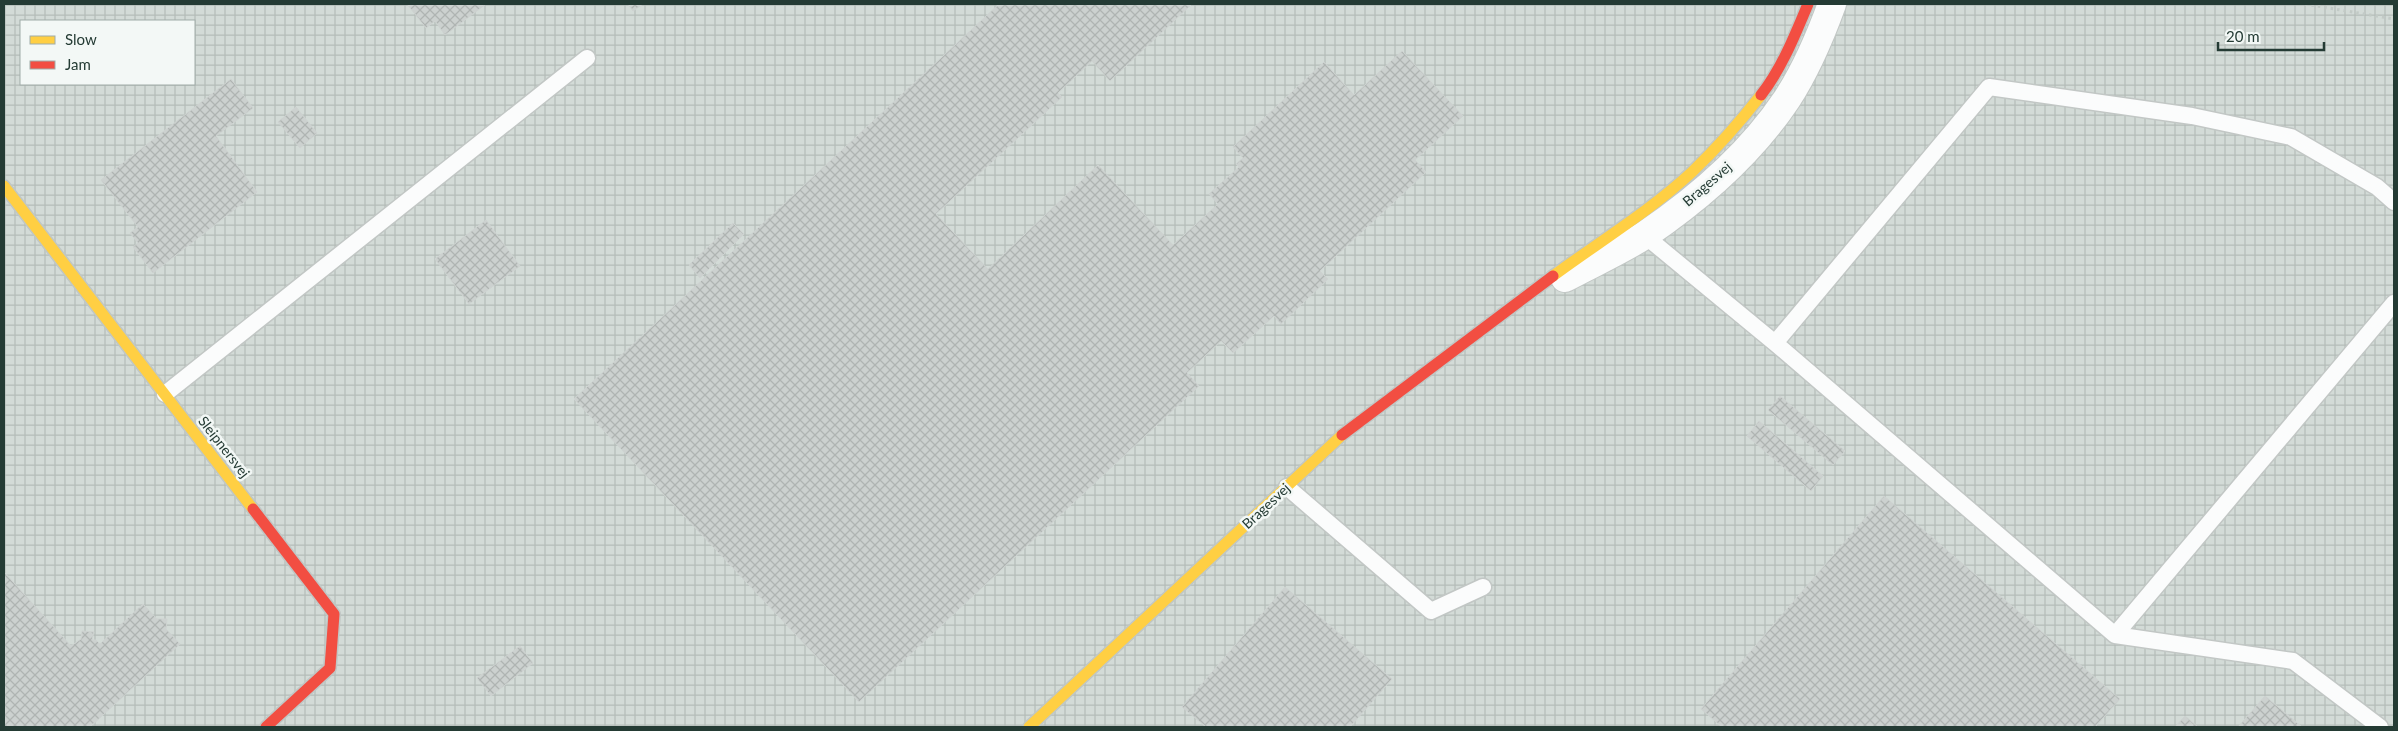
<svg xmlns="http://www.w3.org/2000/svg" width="2398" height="731" viewBox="0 0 2398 731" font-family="Lato,sans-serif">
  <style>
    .industrial { fill: url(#industrial-grid); fill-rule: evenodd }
    .building { fill: url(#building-cross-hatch); stroke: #ced3d1 }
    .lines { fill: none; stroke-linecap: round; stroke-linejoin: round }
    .lane-casing { stroke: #c2c7c5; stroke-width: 19 }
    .street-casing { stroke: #c2c7c5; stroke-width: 30 }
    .slow-casing { stroke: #c0c7c5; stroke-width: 14 }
    .jam-casing { stroke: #c0c7c5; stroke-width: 14 }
    .path { stroke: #c2cac6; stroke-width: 3; stroke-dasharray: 2.5 4; stroke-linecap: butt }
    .lane { stroke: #fbfcfc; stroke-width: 16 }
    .street { stroke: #fbfcfc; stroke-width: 28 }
    .slow { stroke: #ffcf43; stroke-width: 11 }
    .jam { stroke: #f24e42; stroke-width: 11 }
    .labels { text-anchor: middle; stroke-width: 5; stroke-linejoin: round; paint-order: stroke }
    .street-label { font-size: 14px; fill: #243b34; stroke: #f3f8f6 }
  </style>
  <defs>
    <pattern id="industrial-grid" width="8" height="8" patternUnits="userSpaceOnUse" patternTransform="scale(1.25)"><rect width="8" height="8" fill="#d3dbd7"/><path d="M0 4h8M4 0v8" fill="none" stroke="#b5bdb9"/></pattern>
    <pattern id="building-cross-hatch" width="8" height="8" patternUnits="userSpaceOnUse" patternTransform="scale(1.25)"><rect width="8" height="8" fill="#ccd1cf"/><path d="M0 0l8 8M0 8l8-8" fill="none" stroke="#afb4b2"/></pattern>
  </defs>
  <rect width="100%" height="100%" fill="#e5eae8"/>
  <!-- industrial -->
  <path class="industrial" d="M4,4H2394V727H4ZM21,21H194V84H21Z"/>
  <!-- building -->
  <path class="building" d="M407,4H486L445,35L435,21L426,28Z
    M628,4H643L633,11Z
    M999,4H1192L1110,81L1092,61L1058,93L1062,97L936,214L988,269L1098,165L1173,245L1218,204L1209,194L1239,167L1236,164L1243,158L1233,147L1324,62L1354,95L1402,51L1463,116L1415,160L1426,172L1320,271L1328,279L1281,324L1274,316L1233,353L1221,341L1187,373L1199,386L859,702L574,399Z
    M231,79L253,108L216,136L257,192L153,273L133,247L138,243L130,233L138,227L101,180Z
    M296,107L317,133L300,148L278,122Z
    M486,220L520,266L469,304L435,259Z
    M733,223L744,234L700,278L689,265Z
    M1780,396L1845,451L1833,465L1768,410Z
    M1759,421L1823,476L1811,491L1747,436Z
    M1884,496L2120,699L2095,727H1722L1701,709Z
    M4,572L71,646L81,639L82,631L94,632L92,640H96L100,644L143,604L157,619H167L166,629L180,644L90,727H4Z
    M1285,587L1392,679L1350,727H1206L1182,707Z
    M520,646L533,663L491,696L477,678Z
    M2265,696L2302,727H2238Z
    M2185,716L2198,727H2175Z"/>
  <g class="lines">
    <defs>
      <path id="lane" d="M1644,235L1775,343L2115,635L2293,661L2380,727
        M1775,343L1989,87L2192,116L2291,137L2377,187L2394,202
        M165,394L587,58
        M1287,487L1431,611L1483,587
        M2115,635L2394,303"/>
      <path id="street" d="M1565,278C1591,264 1620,251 1645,235C1698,199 1751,153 1787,99C1806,70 1820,37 1832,4"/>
      <path id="slow" d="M4,186L253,509
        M1553,276C1599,242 1650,211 1692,172C1717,148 1740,122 1761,95
        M1029,727L1342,435"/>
      <path id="jam" d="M1761,95C1782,68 1795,35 1808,4
        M1342,435L1553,276
        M253,509L334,614L330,668L266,727"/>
    </defs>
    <!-- lane casing -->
    <use href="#lane" class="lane-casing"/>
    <!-- street casing -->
    <use href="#street" class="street-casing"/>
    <!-- slow casing -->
    <use href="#slow" class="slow-casing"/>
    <!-- jam casing -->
    <use href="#jam" class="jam-casing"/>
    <!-- path -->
    <path class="path" d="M2305,4L2394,19"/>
    <!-- lane -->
    <use href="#lane" class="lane"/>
    <!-- street -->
    <use href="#street" class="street"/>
    <!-- slow -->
    <use href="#slow" class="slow"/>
    <!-- jam -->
    <use href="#jam" class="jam"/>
  </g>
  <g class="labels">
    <!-- street labels -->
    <g class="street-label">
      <text transform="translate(1707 184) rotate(-41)" y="5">Bragesvej</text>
      <text transform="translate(224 447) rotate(52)" y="5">Sleipnersvej</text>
      <text transform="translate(1266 506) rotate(-43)" y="5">Bragesvej</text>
    </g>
  </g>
  <!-- border -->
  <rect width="2398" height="731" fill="none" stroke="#243b34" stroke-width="10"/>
  <!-- legend -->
  <rect x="20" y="20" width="175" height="65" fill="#f3f8f6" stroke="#a0aca8"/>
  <rect x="30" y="36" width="25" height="8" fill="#ffcf43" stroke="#a0aca8"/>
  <text x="65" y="45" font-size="15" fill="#243b34">Slow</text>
  <rect x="30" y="61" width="25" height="8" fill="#f24e42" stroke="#a0aca8"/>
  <text x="65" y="70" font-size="15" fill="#243b34">Jam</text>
  <!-- scale -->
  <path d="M2218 42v8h106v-8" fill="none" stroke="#243b34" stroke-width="2.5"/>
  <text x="2226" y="42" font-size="15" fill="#243b34" stroke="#f3f8f6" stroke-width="4" paint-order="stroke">20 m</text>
</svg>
